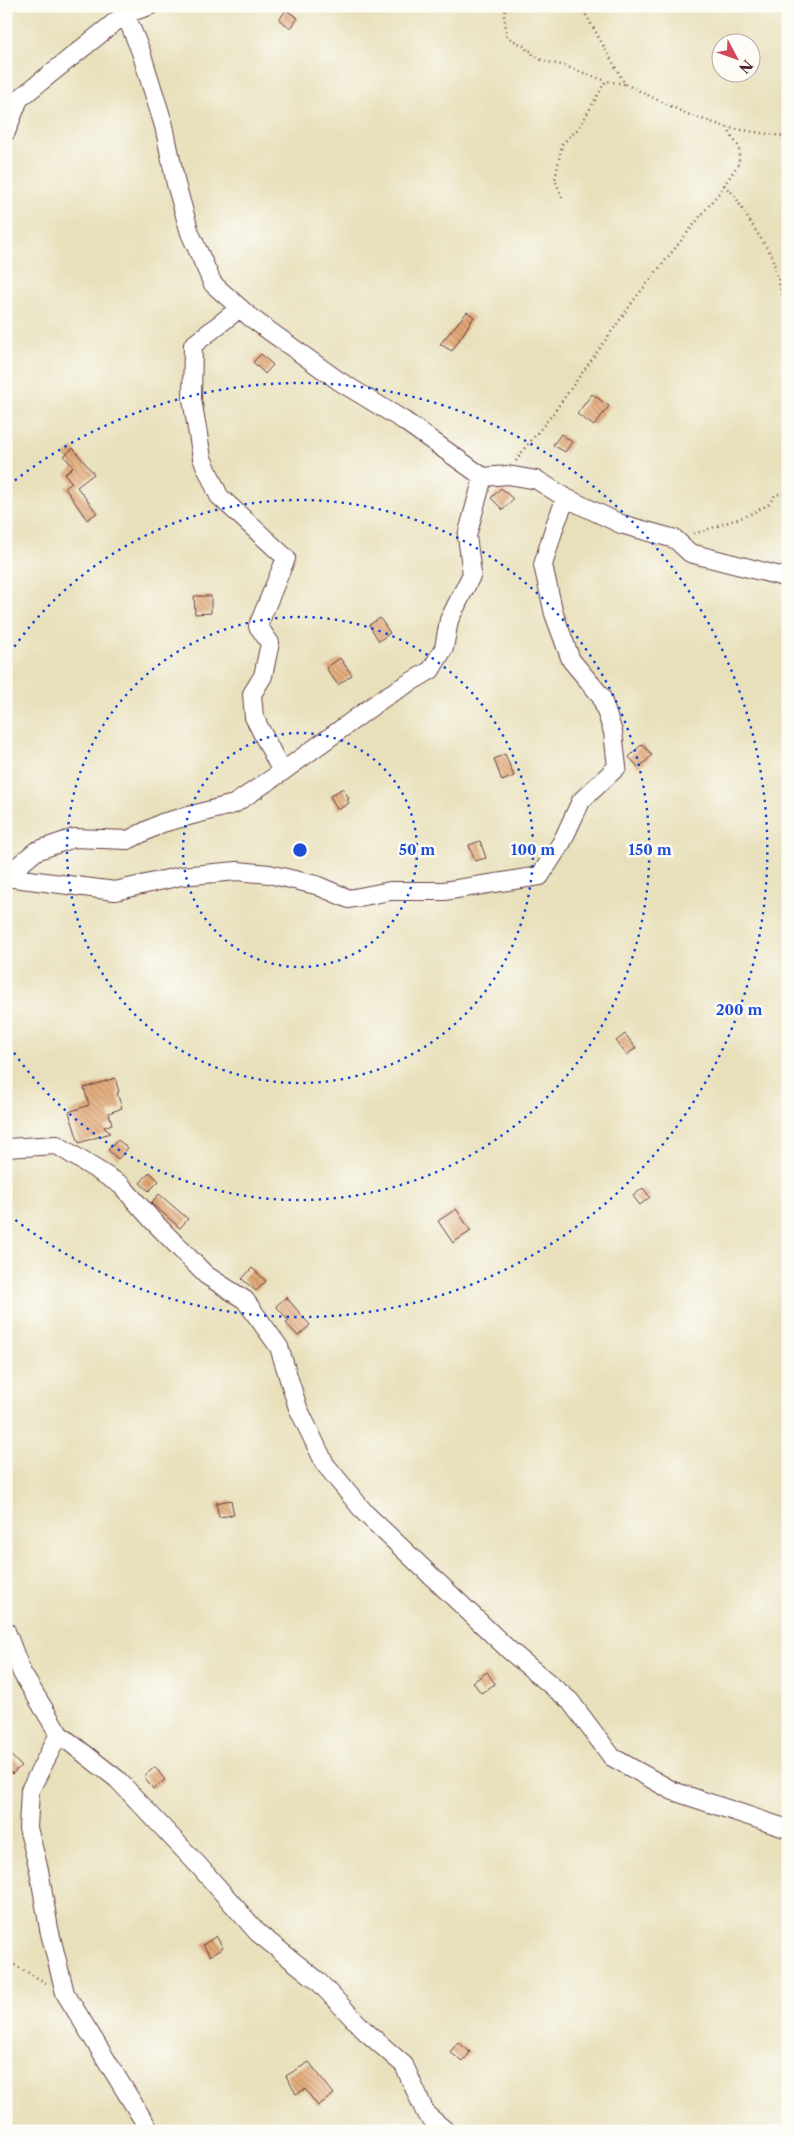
<svg xmlns="http://www.w3.org/2000/svg" width="794" height="2137" viewBox="0 0 794 2137" font-family="'Libre Caslon Text',serif">
  <style>
    .building { fill: url(#building-back-hatch) }
    .lines { fill: none; stroke-linecap: round; stroke-linejoin: round }
    .street-casing { stroke: #623c41; stroke-width: 20 }
    .path { stroke: #623c41; stroke-width: 2.5; stroke-dasharray: 1 4; stroke-linecap: butt }
    .street { stroke: #fff; stroke-width: 18 }
    .ring { fill: none; stroke: #1d4ed8; stroke-width: 2.5; stroke-dasharray: 2.5 5 }
    .centre { fill: #1d4ed8; stroke: #fdfcf7; stroke-width: 2.5 }
    .ring-label { font-size: 15px; text-anchor: middle; font-weight: bold; fill: #1d4ed8; stroke: #fdfcf7; stroke-width: 5; stroke-linejoin: round; paint-order: stroke }
  </style>
  <defs>
    <pattern id="building-back-hatch" width="6" height="6" patternUnits="userSpaceOnUse" patternTransform="scale(1.25)"><rect width="6" height="6" fill="#e2a976"/><path d="M-1 5l2 2M0 0l6 6M5-1l2 2" fill="none" stroke="#b98961"/></pattern>
  </defs>
  <rect width="100%" height="100%" fill="#fdfcf7"/>
  <filter id="ink" filterUnits="userSpaceOnUse"><feTurbulence type="fractalNoise" baseFrequency=".02" numOctaves="2"/><feDisplacementMap in="SourceGraphic" scale="10" xChannelSelector="R" yChannelSelector="G"/><feConvolveMatrix kernelMatrix="1 2 1 2 8 2 1 2 1" color-interpolation-filters="sRGB"/></filter>
  <filter id="wash" filterUnits="userSpaceOnUse"><feTurbulence type="fractalNoise" baseFrequency=".0096" numOctaves="4" result="noise"/><feDisplacementMap in="SourceGraphic" scale="20" xChannelSelector="R" yChannelSelector="G"/><feGaussianBlur stdDeviation="1.12" result="paint"/><feColorMatrix in="noise" values="0 0 0 0 0 0 0 0 0 0 0 0 0 0 0 0 0 1.4 0 .05"/><feComposite in="paint" operator="in"/></filter>
  <g filter="url(#wash)">
    <rect width="100%" height="100%" fill="#e8e0bb"/>
    <g id="blocks">
      <!-- building -->
      <path class="building" d="M286,10L298,18L291,28L279,20Z
        M467,312L474,317L452,351L440,344Z
        M261,354L273,365L265,374L253,362Z
        M592,394L609,406L594,426L577,414Z
        M561,434L572,442L565,452L553,445Z
        M73,448L94,474L77,487L97,513L87,520L65,488L72,483L65,474L73,467L64,456Z
        M501,488L513,499L503,510L491,498Z
        M194,596H211V613L195,614Z
        M380,618L390,633L379,641L369,625Z
        M340,658L352,675L338,685L326,668Z
        M642,744L652,755L639,768L629,757Z
        M505,754L514,776L502,781L494,759Z
        M343,788L349,799L347,800L349,803L338,810L330,796Z
        M480,841L486,858L475,861L469,845Z
        M625,1034L636,1048L627,1055L616,1041Z
        M115,1078L119,1092L117,1093L122,1108L109,1113L112,1124L104,1127L110,1133L79,1143L69,1112L89,1105L84,1088Z
        M118,1140L128,1148L118,1159L108,1150Z
        M150,1172L159,1181L149,1191L140,1183Z
        M643,1188L650,1197L640,1205L633,1196Z
        M159,1194L188,1219L180,1228L151,1203Z
        M456,1209L471,1231L453,1243L438,1221Z
        M252,1268L266,1281L256,1291L242,1279Z
        M286,1297L310,1325L298,1336L286,1323L289,1321L276,1306Z
        M231,1500L234,1515L219,1517L216,1503Z
        M487,1672L495,1684L481,1693L473,1682Z
        M6,1750L21,1766L12,1774L6,1768Z
        M155,1767L165,1780L153,1789L144,1776Z
        M216,1936L223,1948L210,1956L203,1945Z
        M458,2042L470,2052L463,2062L450,2052Z
        M309,2062L334,2094L318,2106L305,2089L296,2094L286,2076Z"/>
    </g>
  </g>
  <g filter="url(#ink)">
    <use href="#blocks" fill-opacity="0" stroke="#623c41" stroke-width="1"/>
    <g class="lines">
      <defs>
        <path id="street" d="M122,6L141,52L164,126L176,184L190,233L213,284L250,317L339,381L403,420L483,477L508,475L537,480L566,498L621,524L675,539L690,553L788,578
          M6,132L19,99L125,14L149,6
          M240,308L193,345L192,399L202,458L219,496L286,558L258,626L270,643L263,676L252,694L254,717L282,772
          M6,876L36,851L74,838L128,840L162,823L234,804L282,772L385,697L431,670L444,648L449,620L472,574L467,536L483,477
          M6,877L115,891L181,876L237,871L269,874L316,885L349,899L390,891H444L540,876L562,842L581,801L617,767L613,732L601,696L571,660L554,614L543,565L555,525L566,498
          M6,1148L57,1145L121,1185L153,1221L206,1275L245,1300L279,1347L298,1408L325,1464L365,1513L509,1650L570,1701L612,1757L673,1791L788,1829
          M6,1631L22,1673L59,1734L117,1779L199,1866L258,1933L317,1980L364,2030L404,2065L426,2114L446,2131
          M59,1734L30,1790L28,1828L39,1870L49,1929L65,1993L150,2131"/>
      </defs>
      <!-- street casing -->
      <use href="#street" class="street-casing"/>
      <!-- path -->
      <path class="path" d="M507,6L504,15L507,37L526,47L527,51H532L533,55L544,61L565,66L606,81
        M581,6L625,84L687,114L729,128L788,137
        M724,185L736,197L742,209L772,256L788,317
        M562,197L555,180L562,144L579,128L606,81L625,84
        M516,461L524,449L552,415L637,296L719,193L739,163V147L730,134L729,128
        M694,534L746,516L768,505L775,495L788,492
        M6,1960L46,1983"/>
      <!-- street -->
      <use href="#street" class="street"/>
    </g>
  </g>
  <!-- distance rings -->
  <g class="ring">
    <circle cx="300" cy="850" r="117"/>
    <circle cx="300" cy="850" r="233"/>
    <path d="M6 659A350 350 0 1 1 6 1041"/>
    <path d="M9 485A467 467 0 1 1 9 1215"/>
  </g>
  <circle cx="300" cy="850" r="8" class="centre"/>
  <g class="ring-label">
    <text x="417" y="855">50 m</text>
    <text x="533" y="855">100 m</text>
    <text x="650" y="855">150 m</text>
    <text x="739" y="1015">200 m</text>
  </g>
  <!-- margin -->
  <rect width="794" height="2137" fill="none" stroke="#fdfcf7" stroke-width="25"/>
  <!-- north arrow -->
  <g transform="translate(736 58) rotate(131)"><circle r="24" fill="#fdfcf7" stroke="#b5a4a5"/>
  <path d="M0-4L9 19L0 12L-9 19Z" fill="#d1495b"/>
  <text y="-8" font-size="14" font-weight="bold" text-anchor="middle" fill="#4a1f2b">N</text>
  </g>
</svg>
